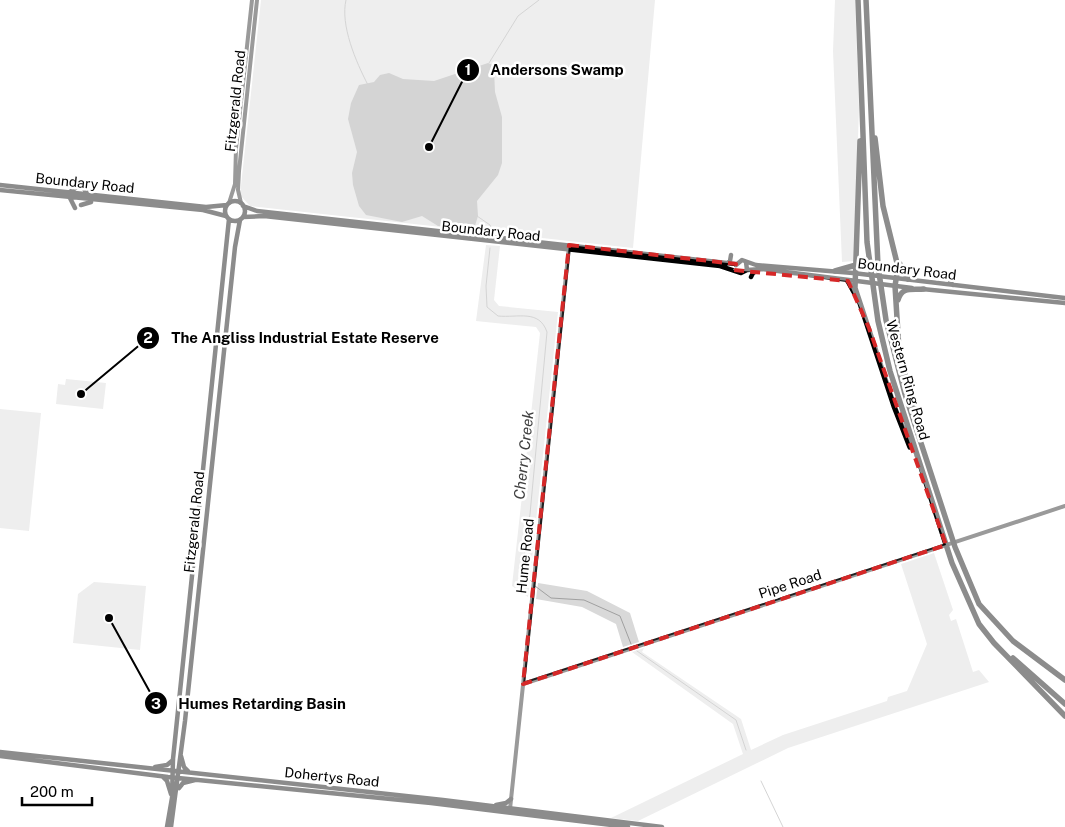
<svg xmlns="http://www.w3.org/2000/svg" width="1065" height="827" viewBox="0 0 1065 827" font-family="'Public Sans',sans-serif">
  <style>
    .green { fill: #d9d9d9 }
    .water { fill: #a0a0a0 }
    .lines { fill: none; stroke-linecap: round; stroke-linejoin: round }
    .stream { stroke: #a0a0a0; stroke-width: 1 }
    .secondary { stroke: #1f1f1f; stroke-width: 4 }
    .primary { stroke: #000; stroke-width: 4.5 }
    .highway { stroke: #000; stroke-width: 5.5 }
    .marked { fill: none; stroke: #d62828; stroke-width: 4; stroke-dasharray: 10 6; stroke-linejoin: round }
    .labels { text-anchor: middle; stroke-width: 5; stroke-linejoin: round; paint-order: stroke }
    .street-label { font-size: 14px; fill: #000; stroke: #fff }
    .water-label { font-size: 15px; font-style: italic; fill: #414141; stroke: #fff }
    .leader { fill: none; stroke: #000; stroke-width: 2 }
    .callout-dot { fill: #000; stroke: #fff; stroke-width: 2 }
    .mark-label { font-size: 15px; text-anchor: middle; font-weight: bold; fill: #fff }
    .callout-label { font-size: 15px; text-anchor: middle; font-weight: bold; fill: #000; stroke: #fff; stroke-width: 5; stroke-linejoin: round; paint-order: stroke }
  </style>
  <rect width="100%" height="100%" fill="#fff"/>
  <!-- green -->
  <path class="green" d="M261,0H655L633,248L250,206L240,195Z
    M835,0H855L859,108L854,261L842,262L833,51Z
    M486,245L500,246L494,300L499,306L558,312L528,597L512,586L540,333L536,327L476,321Z
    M66,379L106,383L103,409L56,404L58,384L65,385Z
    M0,409L41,413L29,531L0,528Z
    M934,553L953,610L949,615L951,621L956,619L973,672L979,670L989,682L788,748L638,821L611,818L743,754L733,724L632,652L644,648L642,652L741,719L751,750L783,735L887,701L888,697L907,691L927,644L901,564Z
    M94,582L146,586L140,650L73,643L78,594Z
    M538,583L587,591L630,613L639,642L623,647L616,624L582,607L536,599Z"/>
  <!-- water -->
  <path class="water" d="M488,63L493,65L494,69L495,92L502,117V163L498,175L477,201L478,216L474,229L438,226L422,216L402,222L366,215L359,206L353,185L352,173L357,152L348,119L351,103L359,85L374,82L380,75L389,73L403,79L434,81Z"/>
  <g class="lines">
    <!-- stream -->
    <path class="stream" d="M346,0C340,25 356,62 368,85
      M489,63L518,16L539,0
      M477,216L490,225L493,234
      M490,248L486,286L487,307L498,316C518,318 539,309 547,332L530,514L523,562L528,578L533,583
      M535,586L551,598L584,600L620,616L631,644
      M637,651L736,720L746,750
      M761,781L783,827"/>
    <!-- secondary -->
    <path class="secondary" d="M229,203L235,184L236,148L252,0
      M241,203L238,190L239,171L257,0
      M523,684L1065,506
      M510,809L569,247"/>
    <!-- primary -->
    <path class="primary" d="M0,185L206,207L227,205
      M82,186L89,195
      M0,190L203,210L226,216
      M68,193L77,187
      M70,198L75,208
      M225 211a10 10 0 1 1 20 0a10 10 0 1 1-20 0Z
      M81,205L91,202
      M243,206L257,211L736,264
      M243,217L264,216L720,266L741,273L747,270L746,262
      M726,264L730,261L731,255
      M736,265L742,260L756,265L853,273L1065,298
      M747,270L762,269L912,288
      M946,274L953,285
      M751,277L753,273L758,270
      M922,289L1065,303
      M0,752L443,800L662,827
      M0,756L168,777L431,803L628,827
      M181,756L184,767L188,771
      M155,767L167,765L173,760
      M163,777L167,781L171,794
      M179,788L183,783L195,780
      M496,805L506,803L511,799
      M167,827L172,798L173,759L229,219
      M171,827L185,721L235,247L240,220"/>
    <!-- highway -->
    <path class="highway" d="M858,0L867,242L878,321L890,371L952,563L979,624L994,643L1065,716
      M866,0L878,266L886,320L905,394L955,547L979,604L1013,641L1065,680
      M875,138L883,206L898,267L895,286L899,350L920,431
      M860,141L855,288L894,406L910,447
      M900,264L908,279
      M835,271L856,265
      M848,281L854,292
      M898,300C902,286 912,290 924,289
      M1013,658L1065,704"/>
  </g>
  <!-- marked area -->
  <path d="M0 0H1065V827H0ZM569,245L736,264L733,270L848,281L869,328L946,545L523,684Z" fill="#fff" fill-opacity=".55" fill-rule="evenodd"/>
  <path class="marked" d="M569,245L736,264L733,270L848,281L869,328L946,545L523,684Z"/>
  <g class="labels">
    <!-- street labels -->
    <g class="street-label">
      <text transform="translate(235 101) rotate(-84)" y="5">Fitzgerald Road</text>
      <text transform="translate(85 183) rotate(6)" y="5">Boundary Road</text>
      <text transform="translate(491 231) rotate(6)" y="5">Boundary Road</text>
      <text transform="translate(907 269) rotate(7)" y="5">Boundary Road</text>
      <text transform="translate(908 380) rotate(74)" y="5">Western Ring Road</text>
      <text transform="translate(194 522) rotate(-84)" y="5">Fitzgerald Road</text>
      <text transform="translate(525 556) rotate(-84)" y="5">Hume Road</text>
      <text transform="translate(790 584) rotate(-18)" y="5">Pipe Road</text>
      <text transform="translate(332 777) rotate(6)" y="5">Dohertys Road</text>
    </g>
    <!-- water labels -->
    <g class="water-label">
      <text transform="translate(524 455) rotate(-84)" y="5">Cherry Creek</text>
    </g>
  </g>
  <!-- callouts -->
  <path class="leader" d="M429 147L468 70M81 394L148 338M109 618L156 703"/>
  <g class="callout-dot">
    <circle cx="429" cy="147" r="5"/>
    <circle cx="81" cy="394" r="5"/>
    <circle cx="109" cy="618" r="5"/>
    <circle cx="468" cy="70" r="12"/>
    <circle cx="148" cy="338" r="12"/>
    <circle cx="156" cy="703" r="12"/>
  </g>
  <g class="mark-label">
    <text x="468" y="75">1</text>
    <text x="148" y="343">2</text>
    <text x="156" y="709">3</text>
  </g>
  <g class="callout-label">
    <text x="557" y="75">Andersons Swamp</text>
    <text x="305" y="343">The Angliss Industrial Estate Reserve</text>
    <text x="262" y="709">Humes Retarding Basin</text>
  </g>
  <!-- scale -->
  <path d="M22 797v8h70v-8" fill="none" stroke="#000000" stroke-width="2.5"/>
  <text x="30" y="797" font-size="15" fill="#000000" stroke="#ffffff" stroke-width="4" paint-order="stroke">200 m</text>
</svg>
